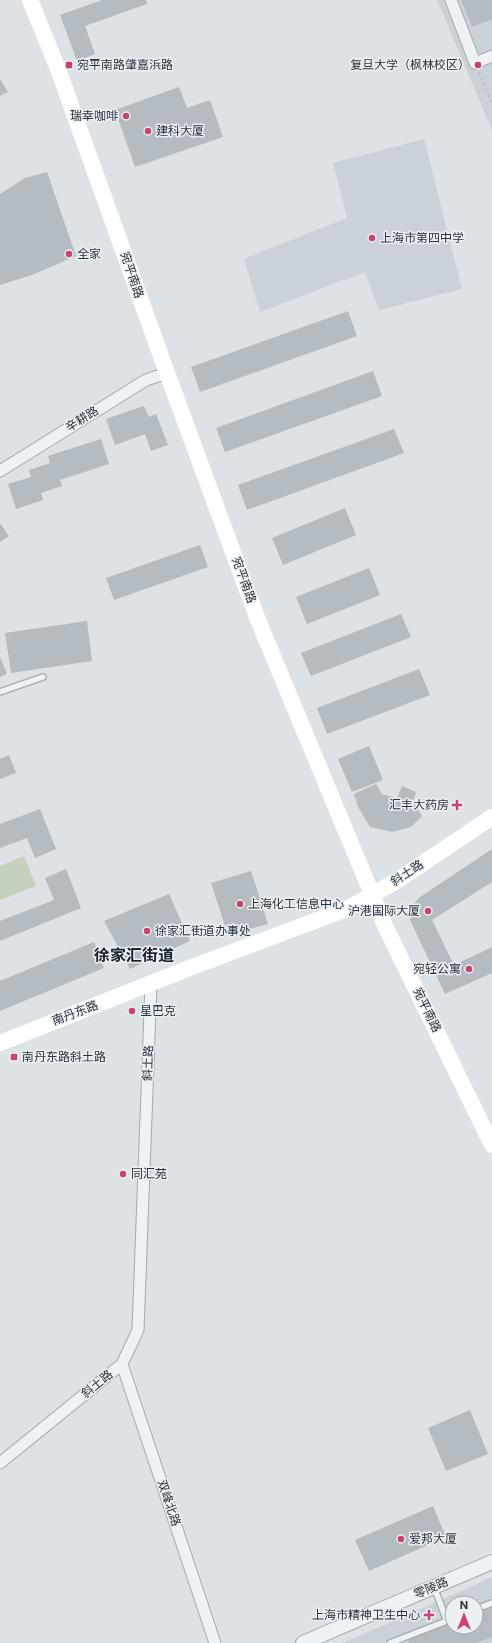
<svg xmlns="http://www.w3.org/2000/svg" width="492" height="1643" viewBox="0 0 492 1643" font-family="Inter,'Noto Sans SC',sans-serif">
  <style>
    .built { fill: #cbd1d8; fill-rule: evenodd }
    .green { fill: #c5d0be }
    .building { fill: #b4bcc2 }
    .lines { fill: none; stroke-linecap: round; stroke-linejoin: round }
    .service-casing { stroke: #a2aab0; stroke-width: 8 }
    .minor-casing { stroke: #a2aab0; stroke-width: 13 }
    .tertiary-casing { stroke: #a2aab0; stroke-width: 16 }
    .path { stroke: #bbc0c5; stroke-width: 2; stroke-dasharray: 3 3; stroke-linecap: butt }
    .service { stroke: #eff2f5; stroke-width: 5.5 }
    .minor { stroke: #eff2f5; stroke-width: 11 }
    .tertiary { stroke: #eff2f5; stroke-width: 14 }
    .secondary { stroke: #fff; stroke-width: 16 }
    .poi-dot { fill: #c8446e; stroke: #ecf0f4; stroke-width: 1.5 }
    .labels { text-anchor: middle; stroke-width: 3; stroke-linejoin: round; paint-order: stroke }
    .poi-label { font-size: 12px; fill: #27323c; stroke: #ecf0f4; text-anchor: start }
    .street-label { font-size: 12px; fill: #27323c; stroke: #ecf0f4 }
    .district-label { font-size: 16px; font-weight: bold; fill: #19232c; stroke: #ecf0f4 }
  </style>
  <rect width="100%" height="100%" fill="#dce2e6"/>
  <!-- built -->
  <path class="built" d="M437,0H492V130Z
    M424,139L462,289L379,310L365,272L260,312L244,259L347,218L333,163Z
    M492,1577V1643H343L439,1601ZM452,1603H476V1627H452Z"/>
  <!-- green -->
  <path class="green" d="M24,856L36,886L0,900V866Z"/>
  <!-- building -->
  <path class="building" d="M102,0H146L147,4L85,26L95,54L77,61L60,15Z
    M461,0H492V19L472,27Z
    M0,79L8,92L0,96Z
    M179,87L187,108L210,100L223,137L135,167L115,110Z
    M47,172L76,256L32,275L0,285V194L25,178Z
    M348,311L357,336L200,392L191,367Z
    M373,371L382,396L225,452L216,428Z
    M144,406L149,417L156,414L168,445L151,451L145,434L115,445L106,419Z
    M394,429L404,453L247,510L238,485Z
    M101,439L109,464L60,480L62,486L41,493L43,500L16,509L8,484L31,477L29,470L50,463L48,456Z
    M345,508L356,535L283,565L272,538Z
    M0,523L9,536L0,542Z
    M200,545L208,567L114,600L106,578Z
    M369,568L380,595L307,624L296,597Z
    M401,614L411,637L311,676L301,653Z
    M87,621L92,661L11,673L5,633Z
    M0,657L7,674L0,677Z
    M419,669L430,695L327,734L317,708Z
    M369,746L383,780L352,792L338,759Z
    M9,755L16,773L0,779V759Z
    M376,784L382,794L397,798L402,786L416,792L413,801L422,816L411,827L393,832L370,827L358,807L354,794Z
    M40,809L56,849L35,858L27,838L0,848V824Z
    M492,849V882L432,920L454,965L492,947V973L445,994L410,920L411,907L420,897Z
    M66,869L81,908L0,941V921L54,900L45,878Z
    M251,871L268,924L228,935L211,883Z
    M169,894L190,941L130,969L104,921Z
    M94,942L104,968L0,1011V981Z
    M470,1410L488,1454L446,1471L428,1428Z
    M433,1506L446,1537L369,1571L355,1540Z
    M492,1607V1637L476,1643H409L408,1639L452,1622V1627H476V1613Z"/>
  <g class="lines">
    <defs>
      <path id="service" d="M0,692L43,677
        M434,1587L447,1621
        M476,1609L492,1603
        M390,1643L452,1619"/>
      <path id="minor" d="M451,0L475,63L492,56
        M0,471L146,380L167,373
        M122,1364L215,1643
        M0,1463L122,1364L138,1330L151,984"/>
      <path id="tertiary" d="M303,1643L492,1562"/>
    </defs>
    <!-- service casing -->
    <use href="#service" class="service-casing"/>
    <!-- minor casing -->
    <use href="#minor" class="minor-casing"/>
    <!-- tertiary casing -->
    <use href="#tertiary" class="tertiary-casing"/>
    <!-- path -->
    <path class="path" d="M479,72L492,104"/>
    <!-- service -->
    <use href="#service" class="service"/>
    <!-- minor -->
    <use href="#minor" class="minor"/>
    <!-- tertiary -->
    <use href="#tertiary" class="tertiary"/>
    <!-- secondary -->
    <path class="secondary" d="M30,0L58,69L167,373L258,620L386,928L492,1145
      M0,1043L187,969L349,908L398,880L492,817"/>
  </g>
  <!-- markers -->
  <g class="poi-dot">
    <rect x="65" y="61" width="8" height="8" rx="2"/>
    <circle cx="478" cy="65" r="4"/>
    <circle cx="126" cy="116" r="4"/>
    <circle cx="148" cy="131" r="4"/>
    <circle cx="372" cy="238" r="4"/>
    <circle cx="69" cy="254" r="4"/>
    <path d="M455 799h4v4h4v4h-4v4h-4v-4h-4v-4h4z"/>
    <circle cx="240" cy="904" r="4"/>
    <circle cx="428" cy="911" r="4"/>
    <circle cx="147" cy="931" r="4"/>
    <circle cx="469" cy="969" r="4"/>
    <circle cx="132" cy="1011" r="4"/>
    <rect x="10" y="1053" width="8" height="8" rx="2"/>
    <circle cx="123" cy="1174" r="4"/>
    <circle cx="401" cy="1539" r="4"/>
    <path d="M427 1609h4v4h4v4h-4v4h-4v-4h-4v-4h4z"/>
  </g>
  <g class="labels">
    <!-- poi labels -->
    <g class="poi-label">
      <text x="77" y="69">宛平南路肇嘉浜路</text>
      <text x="470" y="69" text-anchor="end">复旦大学（枫林校区）</text>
      <text x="118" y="120" text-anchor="end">瑞幸咖啡</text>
      <text x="156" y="135">建科大厦</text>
      <text x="380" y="242">上海市第四中学</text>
      <text x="77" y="258">全家</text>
      <text x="449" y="809" text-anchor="end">汇丰大药房</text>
      <text x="248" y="908">上海化工信息中心</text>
      <text x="420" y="915" text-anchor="end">沪港国际大厦</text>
      <text x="155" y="935">徐家汇街道办事处</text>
      <text x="461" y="973" text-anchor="end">宛轻公寓</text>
      <text x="140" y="1015">星巴克</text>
      <text x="22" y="1061">南丹东路斜土路</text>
      <text x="131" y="1178">同汇苑</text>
      <text x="409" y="1543">爱邦大厦</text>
      <text x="420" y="1619" text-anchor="end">上海市精神卫生中心</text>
    </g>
    <!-- street labels -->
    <g class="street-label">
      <text transform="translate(132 275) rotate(71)" y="4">宛平南路</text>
      <text transform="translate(82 419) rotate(-32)" y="4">辛耕路</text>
      <text transform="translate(244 580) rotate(70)" y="4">宛平南路</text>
      <text transform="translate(407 873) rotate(-33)" y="4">斜土路</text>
      <text transform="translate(427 1010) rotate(64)" y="4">宛平南路</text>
      <text transform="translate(75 1013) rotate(-21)" y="4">南丹东路</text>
      <text transform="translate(148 1063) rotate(-88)" y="4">斜土路</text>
      <text transform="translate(97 1384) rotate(-39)" y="4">斜土路</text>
      <text transform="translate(169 1503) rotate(71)" y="4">双峰北路</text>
      <text transform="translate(431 1588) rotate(-23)" y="4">零陵路</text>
    </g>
    <!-- district labels -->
    <g class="district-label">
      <text x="134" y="961">徐家汇街道</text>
    </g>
  </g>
  <!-- north arrow -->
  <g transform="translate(464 1615)"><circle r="19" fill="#ecf0f4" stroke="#9da4aa"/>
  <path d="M0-3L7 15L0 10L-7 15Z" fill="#c8446e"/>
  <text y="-6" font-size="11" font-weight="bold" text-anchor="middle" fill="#27323c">N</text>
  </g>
</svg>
